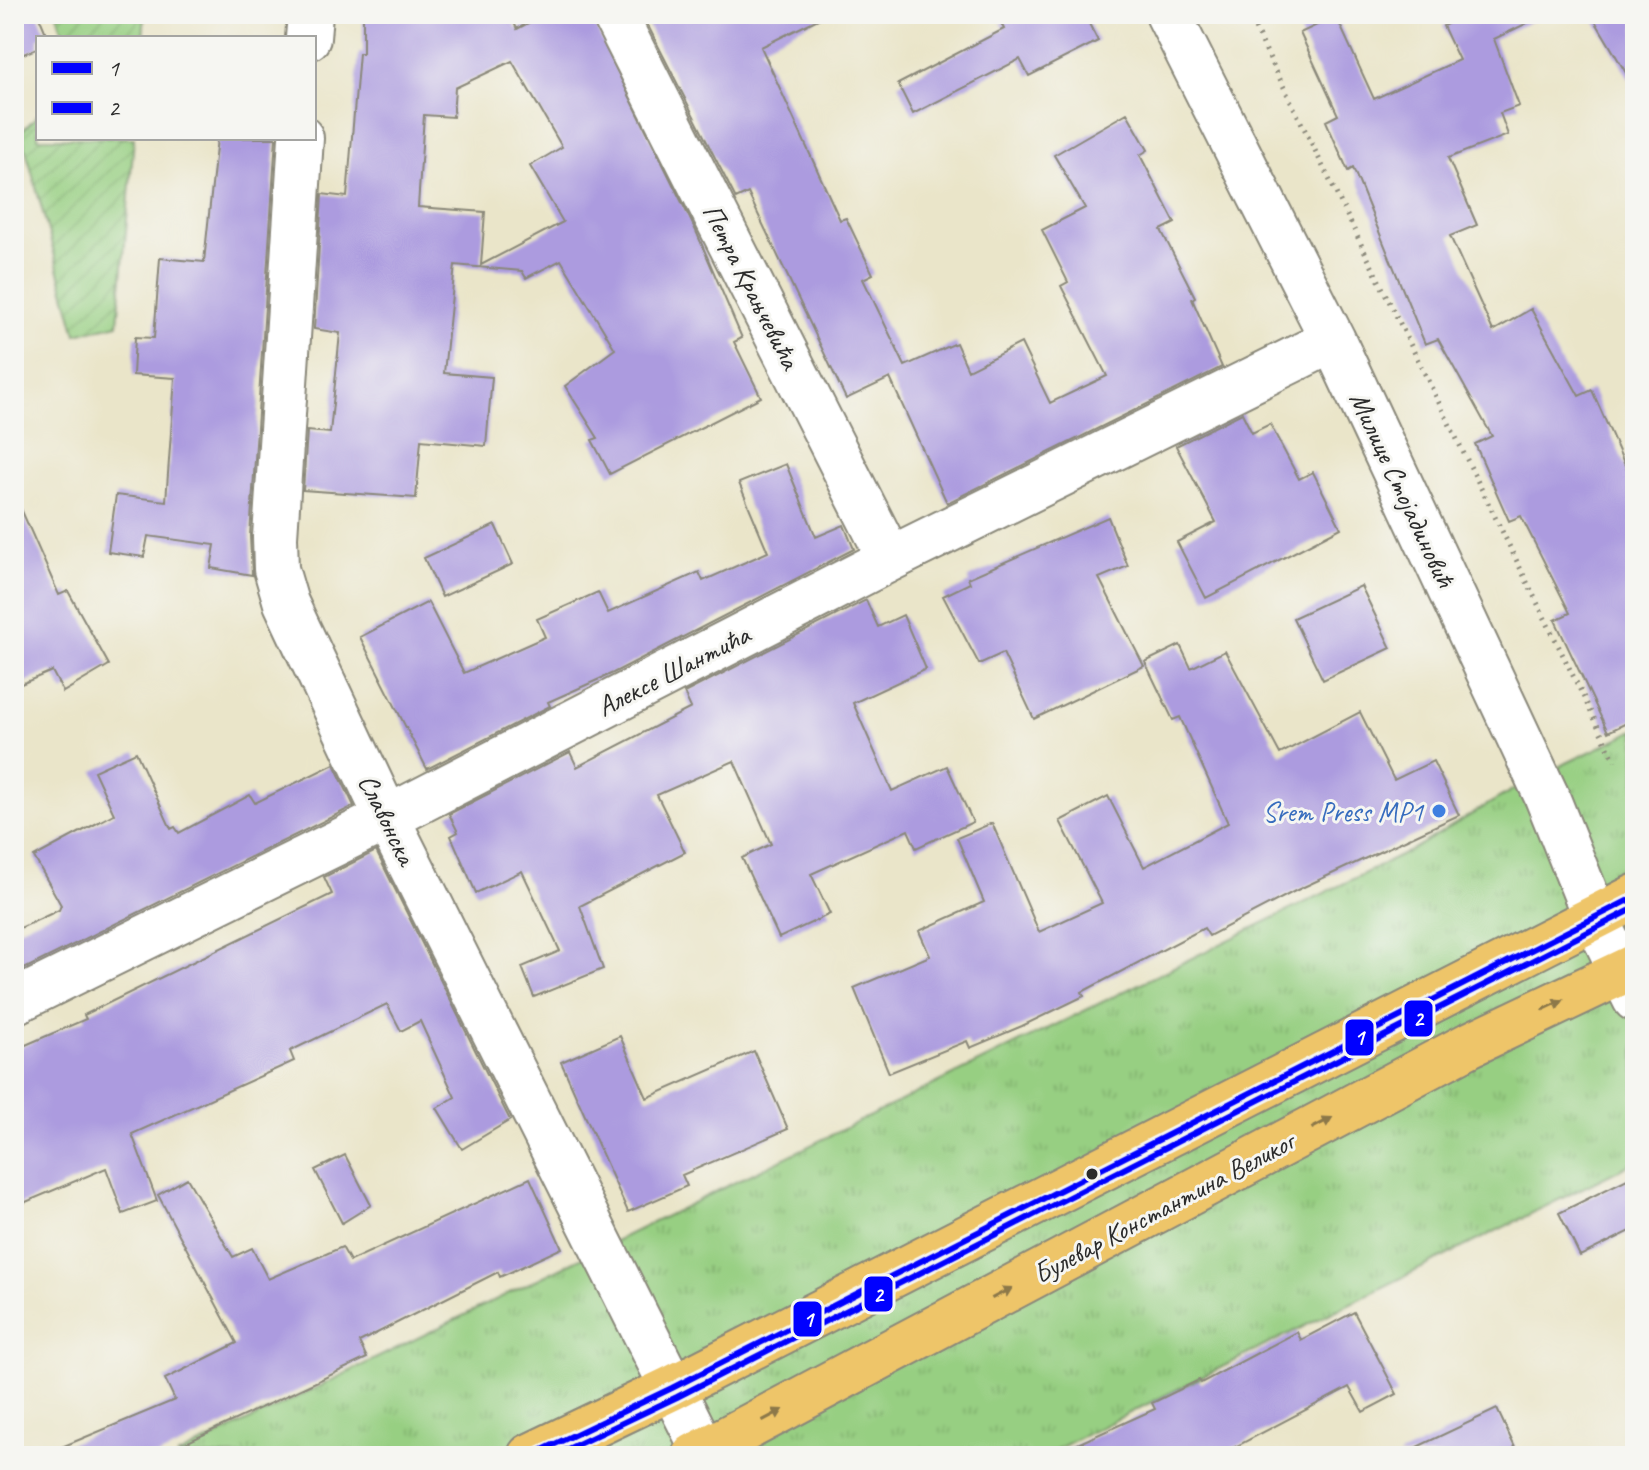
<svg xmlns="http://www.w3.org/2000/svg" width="1649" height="1470" viewBox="0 0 1649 1470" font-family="Caveat,sans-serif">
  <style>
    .grass { fill: url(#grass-tufts); stroke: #617d56; stroke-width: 2 }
    .garden { fill: url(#garden-furrows); stroke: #617d56; stroke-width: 2 }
    .building { fill: #ac9bdf; fill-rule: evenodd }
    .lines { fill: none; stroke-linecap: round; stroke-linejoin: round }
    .minor-casing { stroke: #8a887a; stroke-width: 48 }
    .major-casing { stroke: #8a887a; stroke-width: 48 }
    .path { stroke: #8a887a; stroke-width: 5; stroke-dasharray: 2 6; stroke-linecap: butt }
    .minor { stroke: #fff; stroke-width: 44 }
    .major { stroke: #eec569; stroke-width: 44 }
    .bus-1-casing { stroke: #f6f6f2; stroke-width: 12 }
    .bus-2-casing { stroke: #f6f6f2; stroke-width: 12 }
    .bus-1 { stroke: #00f; stroke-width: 6 }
    .bus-2 { stroke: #00f; stroke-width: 6 }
    .oneway { fill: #8c784a }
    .shop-dot { fill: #3f7fe0; stroke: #f6f6f2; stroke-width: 3 }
    .bus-dot { fill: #2b2b2b; stroke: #f6f6f2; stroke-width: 3 }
    .labels { text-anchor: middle; stroke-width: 6; stroke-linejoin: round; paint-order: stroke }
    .street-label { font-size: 28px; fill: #2b2b2b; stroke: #f6f6f2 }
    .shop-label { font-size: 28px; fill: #366cbe; stroke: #f6f6f2; text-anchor: end }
    .line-badge { stroke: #f6f6f2; stroke-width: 3 }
    .badge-label { font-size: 22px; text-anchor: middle; font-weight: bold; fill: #fff }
  </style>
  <defs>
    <pattern id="grass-tufts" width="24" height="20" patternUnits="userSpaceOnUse" patternTransform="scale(2)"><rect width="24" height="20" fill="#97cf82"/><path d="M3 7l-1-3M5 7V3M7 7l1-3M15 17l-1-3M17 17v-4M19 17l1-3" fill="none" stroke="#82b270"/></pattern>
    <pattern id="garden-furrows" width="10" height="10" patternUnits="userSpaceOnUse" patternTransform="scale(2)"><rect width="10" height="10" fill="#97cf82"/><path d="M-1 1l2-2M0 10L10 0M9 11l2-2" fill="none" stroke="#82b270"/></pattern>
  </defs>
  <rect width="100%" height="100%" fill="#f6f6f2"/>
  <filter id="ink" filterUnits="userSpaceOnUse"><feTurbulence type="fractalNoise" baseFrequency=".0125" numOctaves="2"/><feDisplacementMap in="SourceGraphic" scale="16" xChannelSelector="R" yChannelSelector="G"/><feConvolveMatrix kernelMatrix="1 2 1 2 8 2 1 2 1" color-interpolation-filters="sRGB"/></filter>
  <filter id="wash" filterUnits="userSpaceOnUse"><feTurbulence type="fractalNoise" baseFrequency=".006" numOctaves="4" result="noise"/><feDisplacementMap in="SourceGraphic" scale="32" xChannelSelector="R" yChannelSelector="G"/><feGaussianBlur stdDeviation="1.8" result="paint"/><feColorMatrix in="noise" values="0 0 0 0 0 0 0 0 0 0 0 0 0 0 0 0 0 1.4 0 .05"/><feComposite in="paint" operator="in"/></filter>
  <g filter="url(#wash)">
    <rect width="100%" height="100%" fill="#eae5c9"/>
    <!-- grass -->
    <path class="grass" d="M1635,730V1162L1043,1456H177L1408,852L1521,785Z"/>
    <!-- garden -->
    <path class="garden" d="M57,14H145L143,38H65Z
      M38,115V138H134L118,324L76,334L21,132Z"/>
    <g id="blocks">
      <!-- building -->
      <path class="building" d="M14,14H38L48,38H38V48L14,58Z
        M363,14H510L517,29L545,14H589L696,231L742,338L734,342L761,397L610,474L592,440L598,438L565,386L615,349L561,260L526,278L522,271L455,265L444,373L492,377L486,446L421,440L416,498L303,490L307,431L330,433L340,333L314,329L322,194L347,197L359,53H363ZM512,61L562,147L530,166L563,222L481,265L485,212L418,207L424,115L453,117L455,88Z
        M642,14H828L761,47L840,220L846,218L873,274L863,279L905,366L956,343L968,370L1021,343L1050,403L1107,376L1061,286L1068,282L1042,230L1085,208L1054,155L1127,113L1148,150L1140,155L1175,223L1161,230L1195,297L1192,299L1222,367L947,503L890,378L846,399L748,193L736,199Z
        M1019,14H1084L1098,41L1029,76L1020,59L913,114L898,84L1004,29L1001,23Z
        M1467,14H1546L1494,39L1519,106L1500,113L1508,135L1448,158L1477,225L1450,236L1493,331L1531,309L1579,396L1592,390L1635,488V719L1608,732L1555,620L1570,613L1521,516L1509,521L1475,444L1492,436L1438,339L1425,344L1353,168L1348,171L1326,121L1338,115L1300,33L1336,16L1374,99L1459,60L1443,26Z
        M1591,14H1635V88Z
        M217,138H276L250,536L252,575L211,568L215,545L148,536L144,557L108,552L116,495L166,501L175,378L133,375L135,337L154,338L160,258L204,262Z
        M1242,413L1252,433L1270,424L1299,479L1313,472L1341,528L1206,598L1177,542L1216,522L1176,446Z
        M786,464L816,537L844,525L854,549L613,673L548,702L550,706L427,769L360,637L428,602L464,673L545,637L537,619L598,592L608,613L699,572L703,581L768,552L739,483Z
        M14,493L59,595L68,591L109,665L63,692L52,671L14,687Z
        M1108,517L1128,566L1099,578L1144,666L1034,719L1003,653L979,664L943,596L970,583L968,578Z
        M495,525L513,564L442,597L424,558Z
        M1361,586L1391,648L1323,680L1293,618Z
        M866,600L878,627L903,615L926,669L853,703L892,791L947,766L973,822L916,848L908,830L811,874L830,914L779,938L742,858L771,844L734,761L657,795L685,852L580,906L603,969L534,997L522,967L560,951L522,871L476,893L451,836L458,832L449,814L570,752L577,767L691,708L684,693Z
        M1180,645L1191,668L1225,651L1280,754L1360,712L1394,780L1433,761L1459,815L1295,891L1209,936L1204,928L1082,992L1084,996L1022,1026L970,1048L967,1041L889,1073L854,988L930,956L919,931L984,902L957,838L992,823L1039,932L1102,903L1060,821L1108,796L1144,867L1228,823L1180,717L1173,720L1145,662Z
        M136,752L171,829L175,827L179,833L250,795L255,803L334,764L354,806L14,974V931L59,910L61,905L34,857L114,814L94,771Z
        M376,851L510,1120L462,1149L437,1108L455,1097L420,1021L401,1031L387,1004L290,1051L294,1061L132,1134L157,1201L123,1214L106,1168L14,1207V1050L86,1019L84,1015L332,894L324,877Z
        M620,1036L647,1098L754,1051L788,1129L682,1175L687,1186L628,1212L561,1062Z
        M345,1155L371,1205L342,1223L315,1170Z
        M1635,1175V1229L1580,1256L1559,1213Z
        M187,1178L233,1257L252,1248L268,1279L342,1247L350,1261L530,1178L562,1248L500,1277L498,1272L359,1342L367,1358L158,1456H40L175,1400L165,1379L237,1343L158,1195Z
        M1354,1312L1397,1394L1363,1412L1349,1387L1218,1456H1051L1155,1409L1152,1403L1199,1380L1201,1383L1297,1332L1301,1340Z
        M1497,1409L1519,1456H1398Z"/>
    </g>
  </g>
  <g filter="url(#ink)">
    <use href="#blocks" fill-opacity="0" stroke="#8a887a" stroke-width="2"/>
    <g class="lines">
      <defs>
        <path id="minor" d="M614,14L890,559
          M1168,14L1333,340L1547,797L1595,917L1635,999
          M308,38L310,14
          M301,138L275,537L276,569L286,603L387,818L704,1451
          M14,1002L387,818L890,559L1333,340"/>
        <path id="major" d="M530,1456L672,1388L1635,897
          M694,1456L1469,1045L1635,966"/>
      </defs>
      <!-- minor casing -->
      <use href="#minor" class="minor-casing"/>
      <!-- major casing -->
      <use href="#major" class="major-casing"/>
      <!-- path -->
      <path class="path" d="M1248,14L1615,761"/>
      <!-- minor -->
      <use href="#minor" class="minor"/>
      <!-- major -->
      <use href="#major" class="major"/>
      <defs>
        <path id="bus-1" d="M530,1456L672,1388L1635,897"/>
        <path id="bus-2" d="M553,1456L677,1397L1635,908"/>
      </defs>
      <!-- bus-1 casing -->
      <use href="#bus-1" class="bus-1-casing"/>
      <!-- bus-2 casing -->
      <use href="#bus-2" class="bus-2-casing"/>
      <!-- bus-1 -->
      <use href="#bus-1" class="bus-1"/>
      <!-- bus-2 -->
      <use href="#bus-2" class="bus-2"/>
    </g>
    <!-- one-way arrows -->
    <defs><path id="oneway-solid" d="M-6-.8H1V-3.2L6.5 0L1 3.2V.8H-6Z" transform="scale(2)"/></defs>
    <g class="oneway">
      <use href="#oneway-solid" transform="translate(1553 1005) rotate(-25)"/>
      <use href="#oneway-solid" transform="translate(1322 1123) rotate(-28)"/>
      <use href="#oneway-solid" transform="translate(1002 1293) rotate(-28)"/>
      <use href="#oneway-solid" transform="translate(773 1415) rotate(-28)"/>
    </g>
  </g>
  <!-- markers -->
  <circle class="shop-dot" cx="1439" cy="811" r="8"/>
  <circle class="bus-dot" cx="1092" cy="1174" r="7"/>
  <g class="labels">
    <!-- street labels -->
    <g class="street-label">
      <text transform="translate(752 286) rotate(63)" y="10">Петра Крањчевића</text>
      <text transform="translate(1403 489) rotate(65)" y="10">Милице Стојадиновић</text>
      <text transform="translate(673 670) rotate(-27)" y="10">Алексе Шантића</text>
      <text transform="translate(388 819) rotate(64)" y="10">Славонска</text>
      <text transform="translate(1163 1207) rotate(-28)" y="10">Булевар Константина Великог</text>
    </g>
    <!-- shop labels -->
    <g class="shop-label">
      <text x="1423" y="821">Srem Press MP1</text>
    </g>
  </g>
  <g class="line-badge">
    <rect x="1403" y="999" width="31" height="39" rx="8" fill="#00f"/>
    <rect x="1344" y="1018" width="31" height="39" rx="8" fill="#00f"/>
    <rect x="863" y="1275" width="31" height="38" rx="8" fill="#00f"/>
    <rect x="792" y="1300" width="31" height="38" rx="8" fill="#00f"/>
  </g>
  <g class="badge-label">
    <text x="1418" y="1026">2</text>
    <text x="1359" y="1045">1</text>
    <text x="878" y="1302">2</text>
    <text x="808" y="1327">1</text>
  </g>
  <!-- margin -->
  <rect width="1649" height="1470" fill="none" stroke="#f6f6f2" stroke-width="48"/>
  <!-- legend -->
  <rect x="36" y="36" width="280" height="104" fill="#f6f6f2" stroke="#a5a5a2" stroke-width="2"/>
  <rect x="52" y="62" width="40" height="12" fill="#0000ff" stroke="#a5a5a2" stroke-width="2"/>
  <text x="108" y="76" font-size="24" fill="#2b2b2b">1</text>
  <rect x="52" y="102" width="40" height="12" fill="#0000ff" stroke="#a5a5a2" stroke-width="2"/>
  <text x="108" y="116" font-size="24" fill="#2b2b2b">2</text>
</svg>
